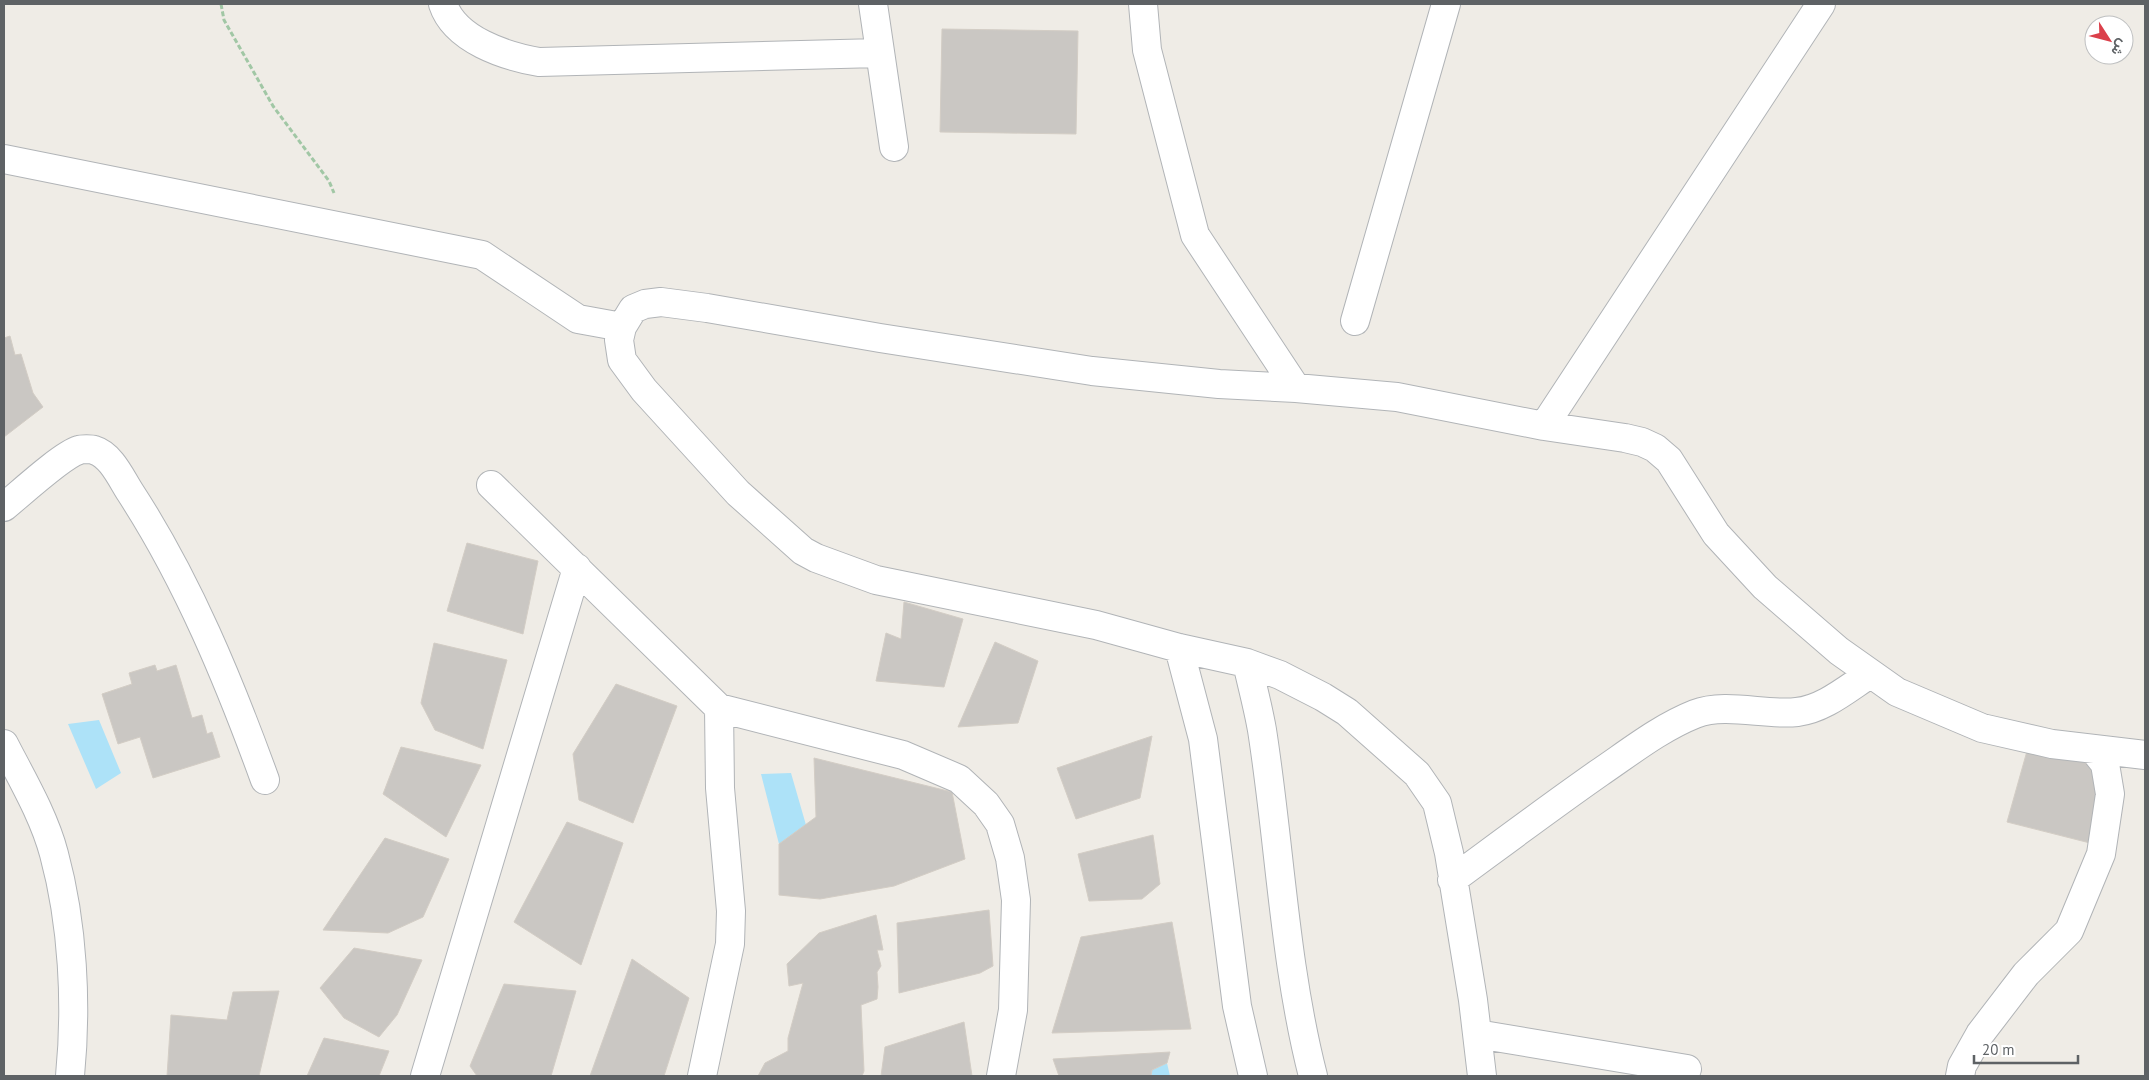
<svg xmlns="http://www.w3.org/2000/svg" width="2149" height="1080" viewBox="0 0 2149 1080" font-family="'PT Sans',Vazirmatn,sans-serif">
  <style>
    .water { fill: #ade2f8 }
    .building { fill: #cac7c3; stroke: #d3cdc5 }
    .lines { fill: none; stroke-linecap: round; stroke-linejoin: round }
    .minor-casing { stroke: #b1b4b7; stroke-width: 30 }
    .path { stroke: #a1c7a5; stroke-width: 3; stroke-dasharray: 5 2.5; stroke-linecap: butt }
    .minor { stroke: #fff; stroke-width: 28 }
  </style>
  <rect width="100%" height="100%" fill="#efece6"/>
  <!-- water -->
  <path class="water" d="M99,720L121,773L96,789L68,724Z
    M791,773L806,825L779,844L761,774Z
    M1167,1063L1170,1076H1151L1152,1070Z"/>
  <!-- building -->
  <path class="building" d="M942,29L1078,31L1076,134L940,132Z
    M10,336L15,355L21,354L33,393L43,407L4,437V338Z
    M467,543L538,561L523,634L447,611Z
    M904,602L963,619L944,687L876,681L886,633L901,639Z
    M995,642L1038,661L1018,723L958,727Z
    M434,643L507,660L483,749L435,730L421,703Z
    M155,665L157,671L176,665L192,718L202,715L207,734L212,732L220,757L153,778L140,737L118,744L102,694L132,684L129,673Z
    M616,684L677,706L633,823L579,800L573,754Z
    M1152,736L1140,798L1076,819L1057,768Z
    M401,747L481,765L446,837L383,794Z
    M2027,751L2069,757L2102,767L2090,843L2007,822Z
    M814,758L952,792L965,859L894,886L820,899L779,895V844L816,817Z
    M567,822L623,843L581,965L514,922Z
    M1153,835L1160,884L1142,899L1089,901L1078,854Z
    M385,838L449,859L423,917L388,933L323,930Z
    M989,910L993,966L980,973L899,993L897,923Z
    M876,915L883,950H877L881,966L877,972L878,987L877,999L861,1005L864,1071L862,1076H758L765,1063L788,1051V1038L803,983L789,986L787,964L819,933Z
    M1172,922L1191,1029L1052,1033L1081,937Z
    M354,948L422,960L397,1015L379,1037L344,1018L320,988Z
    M632,959L689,998L664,1076H590Z
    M504,984L576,991L551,1076H477L470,1066Z
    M279,991L259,1076H167L171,1015L227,1020L233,992Z
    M964,1022L972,1076H881L885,1047Z
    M324,1038L389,1051L379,1076H307Z
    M1170,1052L1167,1063L1152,1070L1151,1076H1059L1053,1059Z"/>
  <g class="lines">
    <defs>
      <path id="minor" d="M443,4C455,40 505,56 539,62L879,53
        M873,4L894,147
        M1143,4L1147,50L1195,235L1296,388
        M4,159L482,255L578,319L622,327
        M1355,321L1446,4
        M1544,426L1821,4
        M491,485L719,708L903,755L959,779L986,804L1000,824L1010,858L1016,900L1013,1010L1001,1076
        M4,507C20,494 62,455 79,450C82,449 91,449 94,450C111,455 121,478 130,492C188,581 229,681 265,780
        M1179,648L1203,739L1237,1006L1253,1076
        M1247,663C1252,685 1258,707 1262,730C1280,845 1284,963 1313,1076
        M4,744C22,779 44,816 54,854C73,924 77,1005 70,1076
        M1452,880C1501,844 1549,808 1599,773C1630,752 1660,728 1695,714C1726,702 1766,716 1797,712C1824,709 1848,688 1870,674
        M1477,1034L1687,1069
        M425,1076L577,568
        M702,1076L730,944L731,911L720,788L719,708
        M1482,1076L1473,1000L1449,853L1437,803L1417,774L1347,712L1323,697L1280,675L1247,663L1179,648L1096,625L876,580L816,558L803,551L738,493L644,390L622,360L619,340L622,327L633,309L645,304L661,302L707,308L880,338L1092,371L1219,384L1296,388L1397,397L1544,426L1625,438L1642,442L1655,448L1669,460L1716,534L1765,587L1839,651L1897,692L1982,728L2052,744L2145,755
        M1960,1076L1962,1066L1980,1034L2026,974L2069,931L2101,854L2110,794L2105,764L2093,749"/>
    </defs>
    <!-- minor casing -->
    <use href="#minor" class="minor-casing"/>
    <!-- path -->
    <path class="path" d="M221,4L224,20L273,106L329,181L334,193"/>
    <!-- minor -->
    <use href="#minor" class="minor"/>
  </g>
  <!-- border -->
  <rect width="2149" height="1080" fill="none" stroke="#5e6265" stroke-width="10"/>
  <!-- north arrow -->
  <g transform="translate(2109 40) rotate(126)"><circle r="24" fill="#ffffff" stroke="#bfc0c1"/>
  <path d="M0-4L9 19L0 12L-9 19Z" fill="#db404b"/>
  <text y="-8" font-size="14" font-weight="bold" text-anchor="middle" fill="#5e6265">ش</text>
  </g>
  <!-- scale -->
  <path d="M1974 1055v8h104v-8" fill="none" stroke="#5e6265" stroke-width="2.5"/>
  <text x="1982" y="1055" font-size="15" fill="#5e6265" stroke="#ffffff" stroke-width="4" paint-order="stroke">20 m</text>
</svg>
